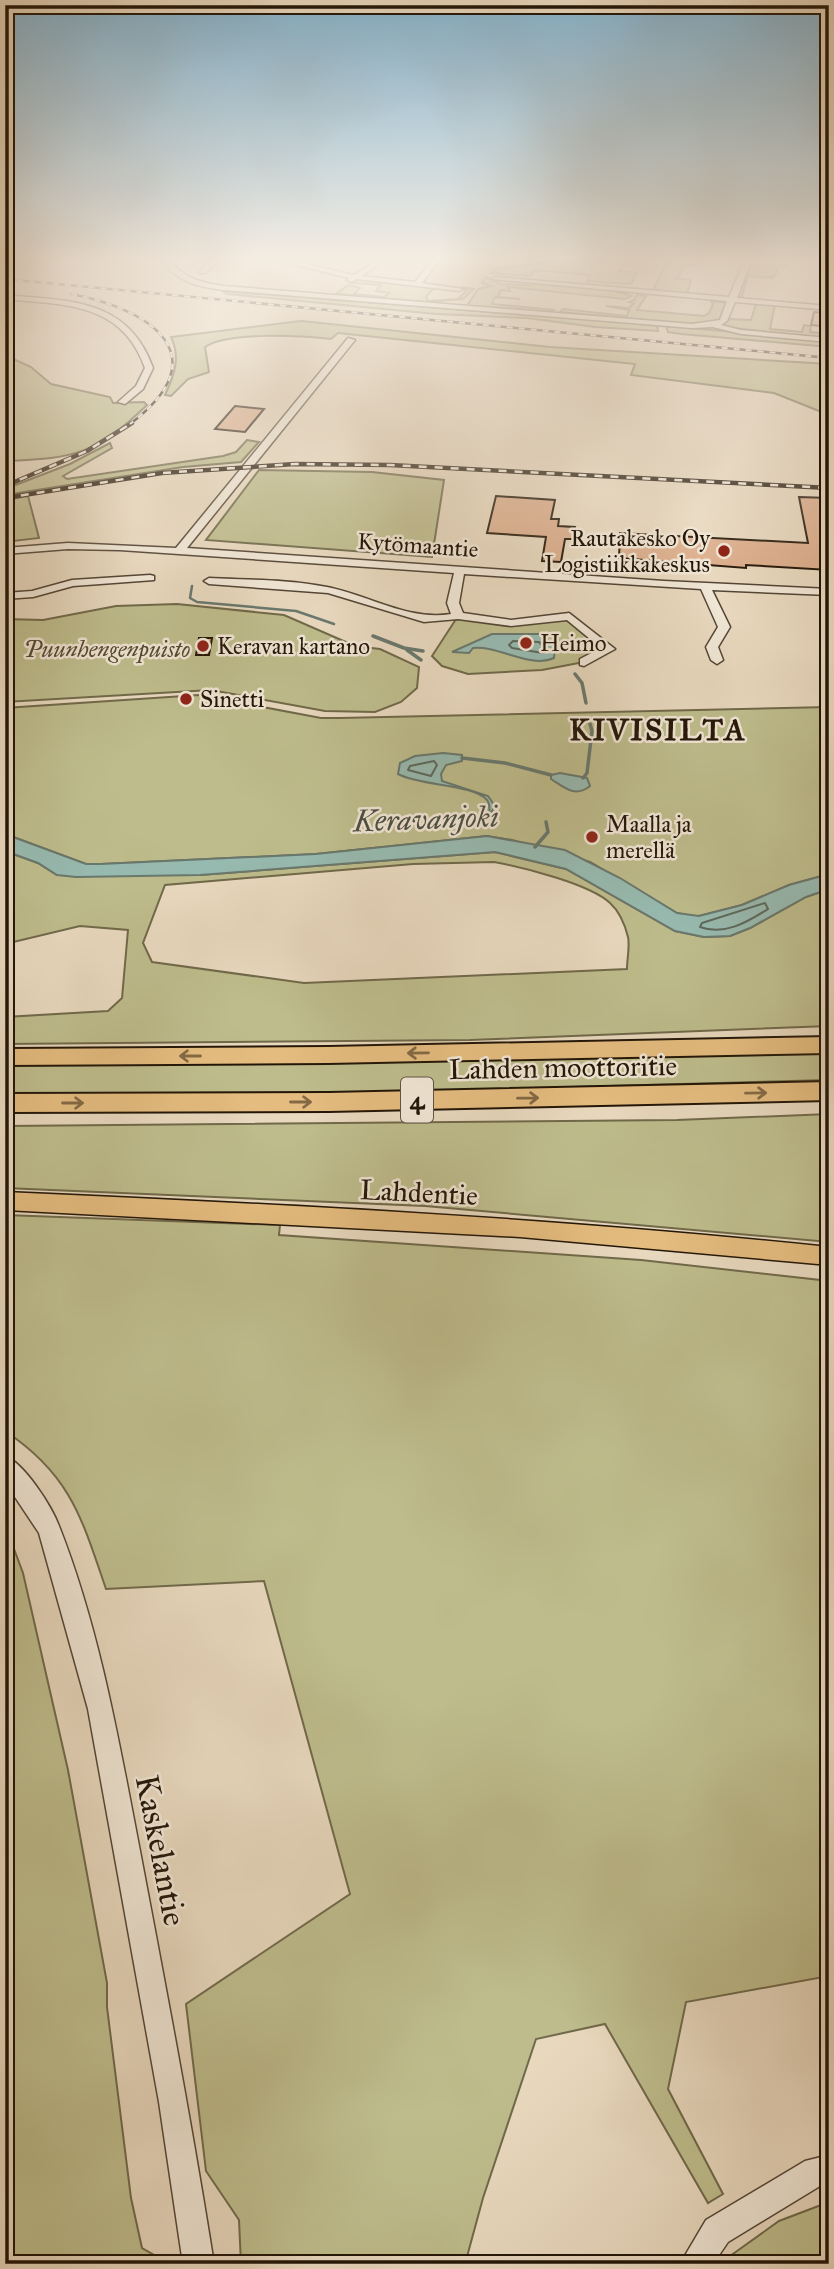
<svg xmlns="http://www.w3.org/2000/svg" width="834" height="2269" viewBox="0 0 834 2269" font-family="'IM FELL Great Primer',serif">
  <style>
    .green { fill: #bebc8c; stroke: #70694a; stroke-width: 2; fill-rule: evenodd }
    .water { fill: #97bab0; stroke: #69786d; stroke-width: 2 }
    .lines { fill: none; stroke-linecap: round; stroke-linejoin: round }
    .shore { stroke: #5d685c; stroke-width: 2 }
    .stream-far1 { stroke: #69786d; stroke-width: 2.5 }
    .stream { stroke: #69786d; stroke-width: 3.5 }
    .building { fill: #dcae8c; stroke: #231608; stroke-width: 2 }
    .minor-casing { stroke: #544636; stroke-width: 3 }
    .major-casing { stroke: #231608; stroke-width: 3 }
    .highway-casing { stroke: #231608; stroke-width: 4 }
    .minor { fill: #f0e6d5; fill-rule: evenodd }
    .major { fill: #e4bc7f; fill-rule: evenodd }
    .highway { fill: #e4bc7f; fill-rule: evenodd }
    .rail-far1-casing { stroke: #231608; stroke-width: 2.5 }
    .rail-casing { stroke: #231608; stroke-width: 4.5 }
    .rail-far1 { stroke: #f0e6d5; stroke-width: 2; stroke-dasharray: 6; stroke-linecap: butt }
    .rail { stroke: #f0e6d5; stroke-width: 2.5; stroke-dasharray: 8; stroke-linecap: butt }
    .oneway { stroke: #846944 }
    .poi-dot { fill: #8f2418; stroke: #f0e6d5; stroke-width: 2.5 }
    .labels { text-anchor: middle; stroke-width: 5; stroke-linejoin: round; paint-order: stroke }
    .far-poi-label { font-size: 23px; fill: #231608; stroke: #f0e6d5; text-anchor: start }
    .far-street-label { font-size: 23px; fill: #231608; stroke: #f0e6d5 }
    .far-park-label { font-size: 23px; font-style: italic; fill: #524830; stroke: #f0e6d5 }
    .shield { fill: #f0e6d5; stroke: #605446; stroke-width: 2 }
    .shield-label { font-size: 26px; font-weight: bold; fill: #231608 }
    .street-label { font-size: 28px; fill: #231608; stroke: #f0e6d5 }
    .far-district-label { font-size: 30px; font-weight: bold; letter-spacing: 2px; fill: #231608; stroke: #f0e6d5 }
    .water-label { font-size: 30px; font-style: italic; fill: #4c4f43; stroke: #f0e6d5 }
    .near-street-label { font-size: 33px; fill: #231608; stroke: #f0e6d5 }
  </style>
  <rect width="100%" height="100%" fill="#e8d8be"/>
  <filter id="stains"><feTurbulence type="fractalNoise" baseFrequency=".00286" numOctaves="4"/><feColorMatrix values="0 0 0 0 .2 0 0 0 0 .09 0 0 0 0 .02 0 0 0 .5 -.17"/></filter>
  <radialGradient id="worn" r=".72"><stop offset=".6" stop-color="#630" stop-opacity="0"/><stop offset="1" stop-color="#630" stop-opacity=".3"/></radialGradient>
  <!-- green -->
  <path class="green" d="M576,259L641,260H625L619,271L637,273L631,284L587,281L590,275L535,270L530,276L490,273L496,269Z
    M668,259H701L696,265L684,264L680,275L675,278L691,280L687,294L653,291Z
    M754,259H786L789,264L773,269L777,270L775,276H770L774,278L748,276L742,296L745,299L738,296Z
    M486,277L500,284L528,285L525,283H527L611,290L632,296L625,299L508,287L510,291L501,290L498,297L520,299L495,297L492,304L555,310L548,312L467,306L478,289L491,286L482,283Z
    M359,279L434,288L426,297L428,301L458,299L467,290L461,287L474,289L463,299L426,302L336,294L348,285L360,288L354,294L384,297L389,293L376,291L381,285L352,283Z
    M222,291L657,325L658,331L595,327L527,318L436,314L227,294Z
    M637,295L646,296L637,310L704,316L709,313L713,304L711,301L727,303L719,320L702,325L560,312L563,309L627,316L629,310L606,306L629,308L634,303L629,302L634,300Z
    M756,304L775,305L770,329L802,332L804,325L811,326L810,332L829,334V339L724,327L722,325L730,319L751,320Z
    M301,321L550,347L829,364V415L774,393L631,375L635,364L338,333L331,339C303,336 228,331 205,347L209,372L188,379L171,396L165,395C174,376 181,358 171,337Z
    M666,326C721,330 774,337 829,342V347L681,334L668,332Z
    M7,356L31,367L51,384L110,397L113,403L144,402L147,405C96,454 74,459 5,461Z
    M247,440L259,442L241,462L183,467L5,495V489L70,464L110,443L112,448L63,476L67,479L223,456L236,452Z
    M259,470L372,472L444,480L432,557L206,540Z
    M28,496L39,538L5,542V500Z
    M177,604L284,615L355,646L380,649L419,667L417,688L401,702L375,712L325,711L211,690L5,702V619L43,620L116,606Z
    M458,616L511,623L569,616L609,649L584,662L542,670L468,674L442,666L432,656Z
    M199,695L321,718H340L829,707V874L789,885L742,905L699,916H691L677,913L590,862L512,840L487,836L316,854L101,864H86L5,834V708Z
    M5,851L38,863L57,875H200L495,852L566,869L675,931L704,937L730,936L750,928L806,897L829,889V1026L470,1040L5,1044V1017L108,1011L122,998L128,930L80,926L5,944ZM494,862C522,867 590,884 610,903C619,911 625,925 628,937C630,946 627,959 627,969L304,983L152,962L143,943L165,885L413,864Z
    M829,1052V1080L350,1093L5,1094V1064H265Z
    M829,1114V1242L425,1206L5,1188V1126L677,1120Z
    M5,1215L280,1225L279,1235L641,1260L829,1281V1976L686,2002L668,2089L723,2194L708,2203L605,2024L536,2039L483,2198L465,2264H241L239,2220L206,2171L186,2004L350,1894L264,1581L106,1589C82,1519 71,1475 5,1431Z
    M5,1525L23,1573L68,1770L107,1983V2007L131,2198L142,2248L163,2260V2264H5V1898L11,1882L5,1878Z
    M829,2202V2264H733L730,2256L779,2221Z"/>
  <!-- water -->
  <path class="water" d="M492,634H542L555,647L554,658C530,669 498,645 473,648L469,653L452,652Z
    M443,753L462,755V761L446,765L441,774L442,781L488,796L495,806L489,816C489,811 491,805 487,800C473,784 420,786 398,774L400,763L415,756Z
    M560,773L587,778L590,786C575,798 565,788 551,779V775Z
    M5,834L86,864H101L316,854L487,836L565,850L620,878L677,913L699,916L742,905L789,885L829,874V889L806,897L750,928L730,936L704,937L675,931L566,869L495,852L200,875L76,877L57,875L38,863L5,851Z"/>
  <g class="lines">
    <!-- shore -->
    <path class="shore" d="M513,641L539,642L547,651L543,653L512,648L509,645Z
      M434,761L437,765L431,776L408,770L410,766Z
      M765,903L768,909C747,922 725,936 700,927L702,923Z"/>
    <!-- stream-far1 -->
    <path class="stream-far1" d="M192,586L190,598L197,602L296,611L334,624"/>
    <!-- stream -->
    <path class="stream" d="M373,636L404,648L423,651
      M407,650L421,660
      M575,674L582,683L586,703
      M462,758L505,763L551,775
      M583,778L587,773L592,731L590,724
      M535,847L548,832L546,822"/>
  </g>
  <!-- building -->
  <path class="building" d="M814,312L829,313V327L811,325Z
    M235,406L264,409L245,432L215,429Z
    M496,496L555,500L551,519H559L558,526L575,527L573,539H565L561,562L542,561L546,537L487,533Z
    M799,497L829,498V570L746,565V568L619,558L620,533L808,543Z
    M199,638H212L209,655H196Z"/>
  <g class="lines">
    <defs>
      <path id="minor" d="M5,259H10L5,261Z
        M163,259H169C182,278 202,283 224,286L692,324L720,320L727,301L492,279L496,277L729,297L745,259H752L737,298L829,306V310L735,302L727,321L721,325L741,330L829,338V342L741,334L713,327L692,328L224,290C199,287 175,282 163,259Z
        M211,259H219L205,273H199Z
        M272,259H284L354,275L379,259H386L362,276L415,282L434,259H440L422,283L463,289L459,291L357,279L351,282L347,280L349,278Z
        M5,295C69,301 128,298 153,368L143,389L125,404L118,402L136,386L145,368C122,302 65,305 5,299Z
        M348,338L355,340L187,548L664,581L829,589V595L712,590L730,627L718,647L723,660L717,664L711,660L706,647L718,627L701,589L464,574L459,603L463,613L511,620L569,613L615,649L584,666L580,665V659L601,648L567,620L511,626L458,619L424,622L328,593L209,584L204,581L209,578C248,580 288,579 327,587C369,595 408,621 451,614L447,603L454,573L120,550L68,549L5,554V548L68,543L176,548Z
        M150,575L154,576V580L73,586L33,597L5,599V593L32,591L72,580Z
        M5,1456C25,1464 52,1507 59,1526C100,1630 119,1742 140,1851C166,1988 192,2125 214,2264H183L159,2102L88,1709L39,1533L5,1482Z
        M829,2155V2185L820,2186L728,2242L713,2264H680L706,2220L805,2161Z"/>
      <path id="major" d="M5,1192C280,1204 555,1218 829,1247V1265L520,1237L5,1210Z"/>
      <path id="highway" d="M829,1037V1053L328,1063L5,1065V1049L328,1047Z
        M829,1082V1100L329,1111L5,1112V1094L329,1093Z"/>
    </defs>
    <!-- minor casing -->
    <use href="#minor" class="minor-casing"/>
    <!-- major casing -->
    <use href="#major" class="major-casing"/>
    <!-- highway casing -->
    <use href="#highway" class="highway-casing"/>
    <!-- minor -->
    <use href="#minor" class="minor"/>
    <!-- major -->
    <use href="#major" class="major"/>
    <!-- highway -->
    <use href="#highway" class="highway"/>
    <defs>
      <path id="rail-far1" d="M5,279L829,358
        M71,294C151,309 220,356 130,424"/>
      <path id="rail" d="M5,486L87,451L132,423
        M5,498L162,473L295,464L390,465L829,488"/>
    </defs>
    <!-- rail-far1 casing -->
    <use href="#rail-far1" class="rail-far1-casing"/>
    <!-- rail casing -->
    <use href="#rail" class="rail-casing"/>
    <!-- rail-far1 -->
    <use href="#rail-far1" class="rail-far1"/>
    <!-- rail -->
    <use href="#rail" class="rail"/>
  </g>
  <!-- one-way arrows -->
  <defs><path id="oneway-shaft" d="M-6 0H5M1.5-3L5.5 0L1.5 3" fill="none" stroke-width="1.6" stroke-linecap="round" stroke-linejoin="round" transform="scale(1.75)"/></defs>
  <g class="oneway">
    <use href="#oneway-shaft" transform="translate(418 1053) rotate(179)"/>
    <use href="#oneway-shaft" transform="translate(190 1056) rotate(180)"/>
    <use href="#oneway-shaft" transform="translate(756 1093) rotate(-1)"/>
    <use href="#oneway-shaft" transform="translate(528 1098) rotate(-1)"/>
    <use href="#oneway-shaft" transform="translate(301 1102)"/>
    <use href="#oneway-shaft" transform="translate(73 1103)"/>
  </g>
  <!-- sky -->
  <linearGradient id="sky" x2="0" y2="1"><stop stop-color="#87b6d2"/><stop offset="0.45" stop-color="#f5ede2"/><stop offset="1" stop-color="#f5ede2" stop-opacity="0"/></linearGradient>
  <rect width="834" height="576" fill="url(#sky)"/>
  <!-- markers -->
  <g class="poi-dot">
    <circle cx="724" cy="551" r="7"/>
    <circle cx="526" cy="643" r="7"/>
    <circle cx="203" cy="646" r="7"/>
    <circle cx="186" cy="699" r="7"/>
    <circle cx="592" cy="837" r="7"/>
  </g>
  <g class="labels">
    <!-- far-poi labels -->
    <g class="far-poi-label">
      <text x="710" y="546" text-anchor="end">Rautakesko Oy<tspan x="710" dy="26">Logistiikkakeskus</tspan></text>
      <text x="540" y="651">Heimo</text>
      <text x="217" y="654">Keravan kartano</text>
      <text x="200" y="707">Sinetti</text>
      <text x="606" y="832">Maalla ja<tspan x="606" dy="26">merellä</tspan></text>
    </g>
    <!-- far-street labels -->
    <g class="far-street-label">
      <text transform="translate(418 545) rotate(4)" y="8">Kytömaantie</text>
    </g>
    <!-- far-park labels -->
    <g class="far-park-label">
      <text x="107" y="657">Puunhengenpuisto</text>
    </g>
    <!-- shield labels -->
    <rect class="shield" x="401" y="1077.5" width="32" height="45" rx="5"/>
    <g class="shield-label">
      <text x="417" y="1109">4</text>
    </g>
    <!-- street labels -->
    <g class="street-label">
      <text transform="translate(563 1067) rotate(-1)" y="10">Lahden moottoritie</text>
      <text transform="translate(419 1192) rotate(3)" y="10">Lahdentie</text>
    </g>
    <!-- far-district labels -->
    <g class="far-district-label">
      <text x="658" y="740">KIVISILTA</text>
    </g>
    <!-- water labels -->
    <g class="water-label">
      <text transform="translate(426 819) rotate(-2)" y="10">Keravanjoki</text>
    </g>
    <!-- near-street labels -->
    <g class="near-street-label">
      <text transform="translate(162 1850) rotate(79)" y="12">Kaskelantie</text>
    </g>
  </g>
  <!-- margin -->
  <rect width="834" height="2269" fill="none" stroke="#e8d8be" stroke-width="28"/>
  <rect x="7" y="7" width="820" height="2255" fill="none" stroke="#231608" stroke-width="3.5"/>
  <rect x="14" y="14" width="806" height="2241" fill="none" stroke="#231608" stroke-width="2"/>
  <rect width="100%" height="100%" filter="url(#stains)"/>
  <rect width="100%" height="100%" fill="url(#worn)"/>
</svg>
